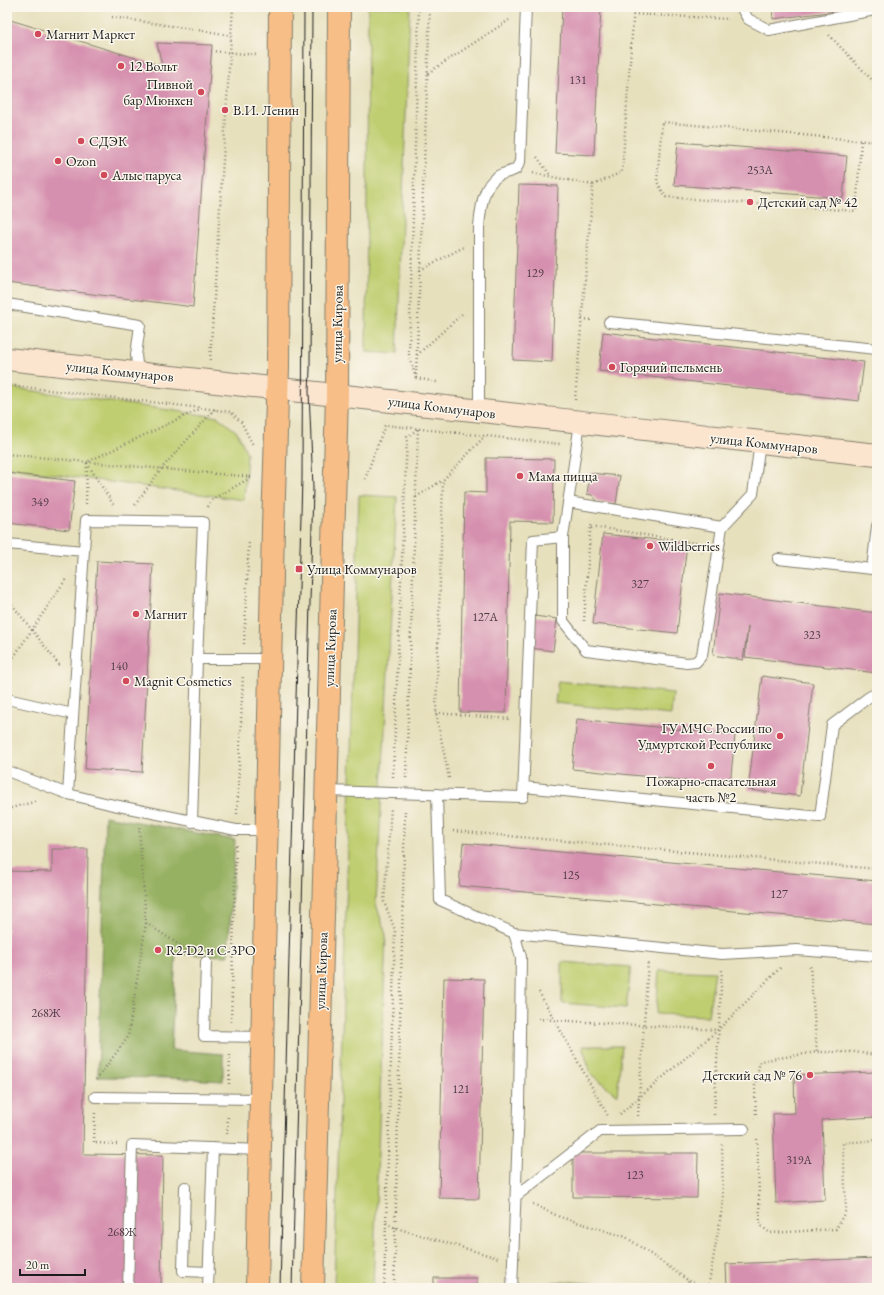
<svg xmlns="http://www.w3.org/2000/svg" width="884" height="1295" viewBox="0 0 884 1295" font-family="'EB Garamond',serif">
  <style>
    .green { fill: #bfce70; stroke: #6e7546 }
    .forest { fill: #97b162; stroke: #5a663f }
    .building { fill: #d690af }
    .lines { fill: none; stroke-linecap: round; stroke-linejoin: round }
    .lane-casing { stroke: #827e6c; stroke-width: 12 }
    .secondary-casing { stroke: #827e6c; stroke-width: 24 }
    .primary-casing { stroke: #827e6c; stroke-width: 24 }
    .path { stroke: #827e6c; stroke-width: 2.5; stroke-dasharray: 1 3; stroke-linecap: butt }
    .lane { stroke: #fff; stroke-width: 10 }
    .secondary { stroke: #fce5cf; stroke-width: 22 }
    .primary { stroke: #f7be87; stroke-width: 22 }
    .tram { stroke: #1c1c1c; stroke-width: 1 }
    .poi-dot { fill: #d1495b; stroke: #fbf7ec; stroke-width: 1.5 }
    .labels { text-anchor: middle; stroke-width: 3; stroke-linejoin: round; paint-order: stroke }
    .number-label { font-size: 12px; fill: #4a3941 }
    .poi-label { font-size: 14px; fill: #1c1c1c; stroke: #fbf7ec; text-anchor: start }
    .street-label { font-size: 14px; fill: #1c1c1c; stroke: #fbf7ec }
  </style>
  <rect width="100%" height="100%" fill="#fbf7ec"/>
  <filter id="ink" filterUnits="userSpaceOnUse"><feTurbulence type="fractalNoise" baseFrequency=".025" numOctaves="2"/><feDisplacementMap in="SourceGraphic" scale="8" xChannelSelector="R" yChannelSelector="G"/><feConvolveMatrix kernelMatrix="1 2 1 2 8 2 1 2 1" color-interpolation-filters="sRGB"/></filter>
  <filter id="wash" filterUnits="userSpaceOnUse"><feTurbulence type="fractalNoise" baseFrequency=".012" numOctaves="4" result="noise"/><feDisplacementMap in="SourceGraphic" scale="16" xChannelSelector="R" yChannelSelector="G"/><feGaussianBlur stdDeviation="0.9" result="paint"/><feColorMatrix in="noise" values="0 0 0 0 0 0 0 0 0 0 0 0 0 0 0 0 0 1.4 0 .05"/><feComposite in="paint" operator="in"/></filter>
  <g filter="url(#wash)">
    <rect width="100%" height="100%" fill="#e7e0bd"/>
    <!-- green -->
    <path class="green" d="M368,7H410L397,354L366,352Z
      M7,387L218,417L237,432L247,453L244,500L7,468Z
      M359,495L397,497L376,904L386,935L373,1288H334Z
      M558,681L673,693L671,715L555,703Z
      M562,962L631,967L626,1008L562,1003Z
      M659,970L715,972L708,1016L656,1014Z
      M582,1046H622L617,1095L591,1074Z
      M554,1282H573L662,1288H545L548,1284Z"/>
    <!-- forest -->
    <path class="forest" d="M105,816L235,840L228,956L176,954L171,1050L223,1054V1081L169,1078L98,1077Z"/>
    <g id="blocks">
      <!-- building -->
      <path class="building" d="M562,7H601L594,155L555,153Z
        M772,7H861V8L773,19Z
        M7,19L162,66L157,43L212,45L193,307L7,283Z
        M678,142L847,156L843,198L674,185Z
        M519,185L558,186L552,362L513,360Z
        M603,332L864,362L859,401L599,371Z
        M486,458L554,459L553,522L510,521L506,713L460,712L464,492L486,493Z
        M7,473L75,481L69,530L7,523Z
        M590,473L620,476L616,504L598,502L592,495L587,494Z
        M603,534L687,543L677,633L593,624Z
        M97,561L153,564L142,772L85,769Z
        M720,593L877,613V673L745,657L748,627L743,660L713,655Z
        M534,616L557,619L553,651L530,648Z
        M762,676L813,683L800,796L748,790Z
        M577,719L735,735L730,785L572,769Z
        M463,843L877,881V924L459,886Z
        M52,849H88L83,1154L163,1155L161,1288H7V871L52,872Z
        M444,978L484,979L479,1199L439,1198Z
        M877,1072V1117L822,1120L825,1200L776,1203L773,1114L795,1113L794,1075Z
        M573,1153H698L697,1198L573,1197Z
        M877,1258V1288H727L726,1264Z
        M434,1278H477V1288H434Z"/>
    </g>
  </g>
  <g filter="url(#ink)">
    <use href="#blocks" fill-opacity="0" stroke="#827e6c" stroke-width="1"/>
    <g class="lines">
      <defs>
        <path id="lane" d="M741,7L748,19L769,30L870,11L871,7
          M7,304L140,325L136,355L138,373
          M609,322L877,349
          M479,411V226C481,209 482,186 498,176C503,173 511,172 516,169L520,162L526,7
          M722,527L753,494L760,442
          M563,537V621L586,650L687,663L696,662L702,655L722,527L568,502
          M7,544L84,551
          M778,559L872,569L877,526
          M197,659H270
          M7,699L73,714
          M7,771L68,794L109,804L236,830H266
          M524,787L820,817L832,725L869,697L877,693
          M326,791L523,797L533,540L563,537L580,423
          M68,794L86,520L203,522L197,659L192,822
          M437,794L440,900L514,933L521,957L519,1106L512,1288
          M514,933L722,954L797,950L877,956
          M206,962L204,1036L262,1037
          M95,1097L261,1099
          M185,1187L183,1271L209,1272
          M516,1196L600,1131L744,1129
          M128,1288L132,1145L260,1150
          M208,1288L213,1148"/>
        <path id="secondary" d="M7,359C297,389 587,423 877,455"/>
        <path id="primary" d="M257,1288L273,527L278,368L280,7
          M313,1288L337,395L339,7"/>
      </defs>
      <!-- lane casing -->
      <use href="#lane" class="lane-casing"/>
      <!-- secondary casing -->
      <use href="#secondary" class="secondary-casing"/>
      <!-- primary casing -->
      <use href="#primary" class="primary-casing"/>
      <!-- path -->
      <path class="path" d="M243,7L258,10
        M633,14L729,19
        M112,17L231,35
        M829,35L877,85
        M211,51L258,55
        M428,73L509,20
        M861,141L856,211L666,197L657,182L662,122L877,142
        M537,157L550,175
        M533,173L593,185
        M420,270L464,247
        M582,319L593,320
        M417,355L462,314
        M210,360L233,7
        M416,375L430,7
        M416,378L437,382
        M416,378L409,356L419,7
        M7,385L201,408
        M575,400L593,185L622,172L634,7
        M7,454L87,462L252,477
        M87,463L113,504
        M365,479L385,425L560,444
        M416,497L443,480
        M86,504L87,462L202,408L231,412L241,422L253,445
        M135,505L161,469L215,409
        M208,507L211,500L252,477
        M592,528L596,527L695,543L700,547L702,552
        M7,598L60,666
        M584,621L590,532L592,522
        M244,644L249,541
        M7,667L66,579
        M436,713L511,719
        M393,777L407,437L418,429
        M406,778L418,429
        M449,778L436,713L443,480L485,436
        M7,809L38,801
        M237,814L243,675
        M453,831L877,869
        M146,923L193,954
        M810,966L817,1052
        M539,992L608,1116
        M538,1019L718,1030
        M231,1022L236,845
        M96,1080L128,1037L146,923L139,825
        M229,1084L230,1053
        M95,1113L94,1143L117,1144
        M620,1114L718,1030L781,967
        M714,1115L722,970
        M638,1116L648,961
        M756,1118L755,1085L760,1061L817,1052H854L877,1055
        M227,1134L228,1115
        M757,1139L760,1225L770,1233L836,1229L846,1210L843,1143L877,1140
        M533,1204L560,1217L626,1237L689,1281L707,1288
        M386,1223L396,1228L498,1258
        M528,1286L551,1288
        M384,1288L395,930L384,902L391,808
        M394,1288L405,809
        M682,1288L689,1281
        M708,1288L723,1203L722,1144"/>
      <!-- lane -->
      <use href="#lane" class="lane"/>
      <!-- secondary -->
      <use href="#secondary" class="secondary"/>
      <!-- primary -->
      <use href="#primary" class="primary"/>
      <!-- tram -->
      <path class="tram" d="M280,1288L302,478L304,7
        M292,1288L313,488L309,391L310,370L312,7"/>
    </g>
  </g>
  <!-- markers -->
  <g class="poi-dot">
    <circle cx="38" cy="34" r="4"/>
    <circle cx="121" cy="66" r="4"/>
    <circle cx="201" cy="92" r="4"/>
    <circle cx="225" cy="110" r="4"/>
    <circle cx="81" cy="141" r="4"/>
    <circle cx="58" cy="161" r="4"/>
    <circle cx="104" cy="175" r="4"/>
    <circle cx="750" cy="202" r="4"/>
    <circle cx="612" cy="367" r="4"/>
    <circle cx="520" cy="476" r="4"/>
    <circle cx="650" cy="546" r="4"/>
    <rect x="295" y="565" width="8" height="8" rx="2"/>
    <circle cx="136" cy="614" r="4"/>
    <circle cx="126" cy="681" r="4"/>
    <circle cx="780" cy="736" r="4"/>
    <circle cx="711" cy="766" r="4"/>
    <circle cx="158" cy="950" r="4"/>
    <circle cx="810" cy="1075" r="4"/>
  </g>
  <g class="labels">
    <!-- number labels -->
    <g class="number-label">
      <text x="578" y="84">131</text>
      <text x="760" y="174">253А</text>
      <text x="535" y="277">129</text>
      <text x="40" y="506">349</text>
      <text x="640" y="588">327</text>
      <text x="485" y="621">127А</text>
      <text x="812" y="639">323</text>
      <text x="119" y="670">140</text>
      <text x="571" y="879">125</text>
      <text x="779" y="898">127</text>
      <text x="46" y="1017">268Ж</text>
      <text x="461" y="1093">121</text>
      <text x="799" y="1164">319А</text>
      <text x="635" y="1179">123</text>
      <text x="122" y="1236">268Ж</text>
    </g>
    <!-- poi labels -->
    <g class="poi-label">
      <text x="46" y="39">Магнит Маркет</text>
      <text x="129" y="71">12 Вольт</text>
      <text x="193" y="89" text-anchor="end">Пивной<tspan x="193" dy="16">бар Мюнхен</tspan></text>
      <text x="233" y="115">В.И. Ленин</text>
      <text x="89" y="146">СДЭК</text>
      <text x="66" y="166">Ozon</text>
      <text x="112" y="180">Алые паруса</text>
      <text x="758" y="207">Детский сад № 42</text>
      <text x="620" y="372">Горячий пельмень</text>
      <text x="528" y="481">Мама пицца</text>
      <text x="658" y="551">Wildberries</text>
      <text x="307" y="574">Улица Коммунаров</text>
      <text x="144" y="619">Магнит</text>
      <text x="134" y="686">Magnit Cosmetics</text>
      <text x="772" y="733" text-anchor="end">ГУ МЧС России по<tspan x="772" dy="16">Удмуртской Республике</tspan></text>
      <text x="711" y="786" text-anchor="middle">Пожарно-спасательная<tspan x="711" dy="16">часть №2</tspan></text>
      <text x="166" y="955">R2-D2 и C-3PO</text>
      <text x="802" y="1080" text-anchor="end">Детский сад № 76</text>
    </g>
    <!-- street labels -->
    <g class="street-label">
      <text transform="translate(337 324) rotate(-89)" y="5">улица Кирова</text>
      <text transform="translate(120 371) rotate(6)" y="5">улица Коммунаров</text>
      <text transform="translate(442 407) rotate(7)" y="5">улица Коммунаров</text>
      <text transform="translate(764 443) rotate(6)" y="5">улица Коммунаров</text>
      <text transform="translate(330 648) rotate(-88)" y="5">улица Кирова</text>
      <text transform="translate(321 971) rotate(-88)" y="5">улица Кирова</text>
    </g>
  </g>
  <!-- margin -->
  <rect width="884" height="1295" fill="none" stroke="#fbf7ec" stroke-width="24"/>
  <!-- scale -->
  <path d="M20 1269v6h65v-6" fill="none" stroke="#1c1c1c" stroke-width="2"/>
  <text x="26" y="1269" font-size="12" fill="#1c1c1c" stroke="#fbf7ec" stroke-width="3" paint-order="stroke">20 m</text>
</svg>
